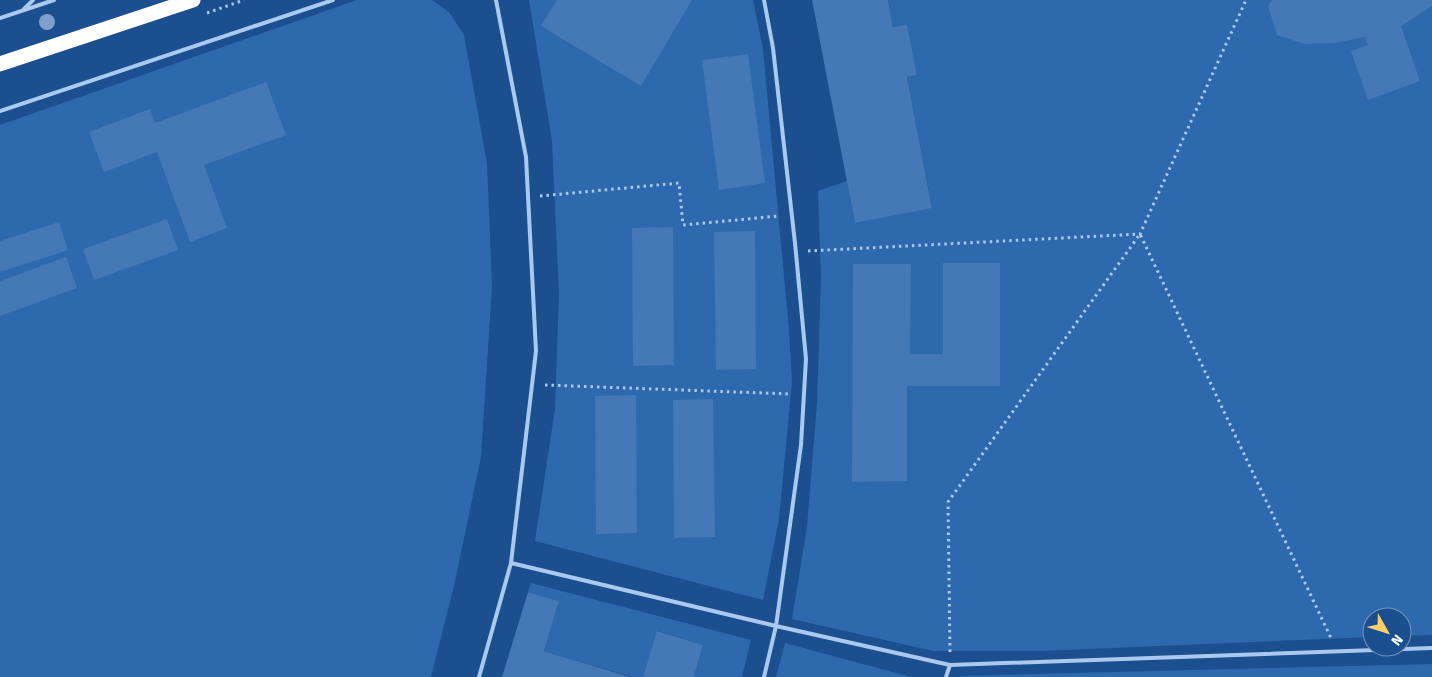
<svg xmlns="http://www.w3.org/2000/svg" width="1432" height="677" viewBox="0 0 1432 677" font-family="'Fira Sans',sans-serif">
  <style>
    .green { fill: #2e69ad }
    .building { fill: #4478b7 }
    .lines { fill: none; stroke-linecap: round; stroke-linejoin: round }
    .path { stroke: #a9c9ee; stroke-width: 3; stroke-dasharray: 2.5 4; stroke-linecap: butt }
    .lane { stroke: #a9c9ee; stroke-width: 4 }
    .highway { stroke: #fff; stroke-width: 15 }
    .tree { fill: #7ea0ca }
  </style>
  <rect width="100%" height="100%" fill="#1b4f8f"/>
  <!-- green -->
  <path class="green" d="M357,0H432L449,12L464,35L487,164L492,286L481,457L454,586L431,677H0V125Z
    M529,0H753L763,49L789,330L792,382L779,519L763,600L535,541L555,409L559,294L552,141Z
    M888,0H1432V635L1402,636V617H1372V637L1041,651H933L792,619L807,527L817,403L821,278L818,191L847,181L855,223L932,207L907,77L917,75L907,24L893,27Z
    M531,583L751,640L742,677H694L703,645L658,631L643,677H632L544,651L559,601L528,592Z
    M785,643L911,677H776Z
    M1432,664V677H960V676Z"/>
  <!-- building -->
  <path class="building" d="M557,0H692L641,86L541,26Z
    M812,0H888L893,27L907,24L917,75L907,77L932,208L855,223Z
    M1272,0H1432V6L1401,26L1420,81L1368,100L1351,51L1368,45L1365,37L1334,43L1305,44L1277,35L1268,6Z
    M748,54L765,183L719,190L702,60Z
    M266,82L286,135L204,165L227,228L190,242L157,152L104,172L89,132L150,109L155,123Z
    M167,219L178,250L94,280L83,249Z
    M59,222L68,250L0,272V241Z
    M673,227L674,365L633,366L632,228Z
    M755,231L756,369L716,370L714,232Z
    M66,257L77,288L0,316V281Z
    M943,263H1000V386H907V481L852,482L853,264H911L910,354H943Z
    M636,395L637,533L596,534L595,396Z
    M713,399L715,537L674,538L673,400Z
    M528,592L559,601L544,651L630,677H502Z
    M657,631L703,645L694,677H643Z"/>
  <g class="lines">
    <!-- path -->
    <path class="path" d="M207,13L244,0
      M540,196L679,183L683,225L779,216
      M808,251L1140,234L1246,0
      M545,385L791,394
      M950,652L948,502L1140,234L1331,638"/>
    <!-- lane -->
    <path class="lane" d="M24,9L33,0
      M0,18L54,0
      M0,111L333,0
      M511,563L776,626L950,665L1432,648
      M479,677L511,563L536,351L526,157L496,0
      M764,677L776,626L801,445L806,359L795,243L773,48L764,0
      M946,677L950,665"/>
    <!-- highway -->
    <path class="highway" d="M0,64L193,0"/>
  </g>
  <!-- trees -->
  <circle class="tree" cx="47" cy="22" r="8"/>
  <!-- north arrow -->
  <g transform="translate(1387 632) rotate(129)"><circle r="24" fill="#1b4f8f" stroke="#7695bc"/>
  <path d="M0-4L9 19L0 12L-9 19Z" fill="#ffd166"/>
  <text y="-8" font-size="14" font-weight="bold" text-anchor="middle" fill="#ffffff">N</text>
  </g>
</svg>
